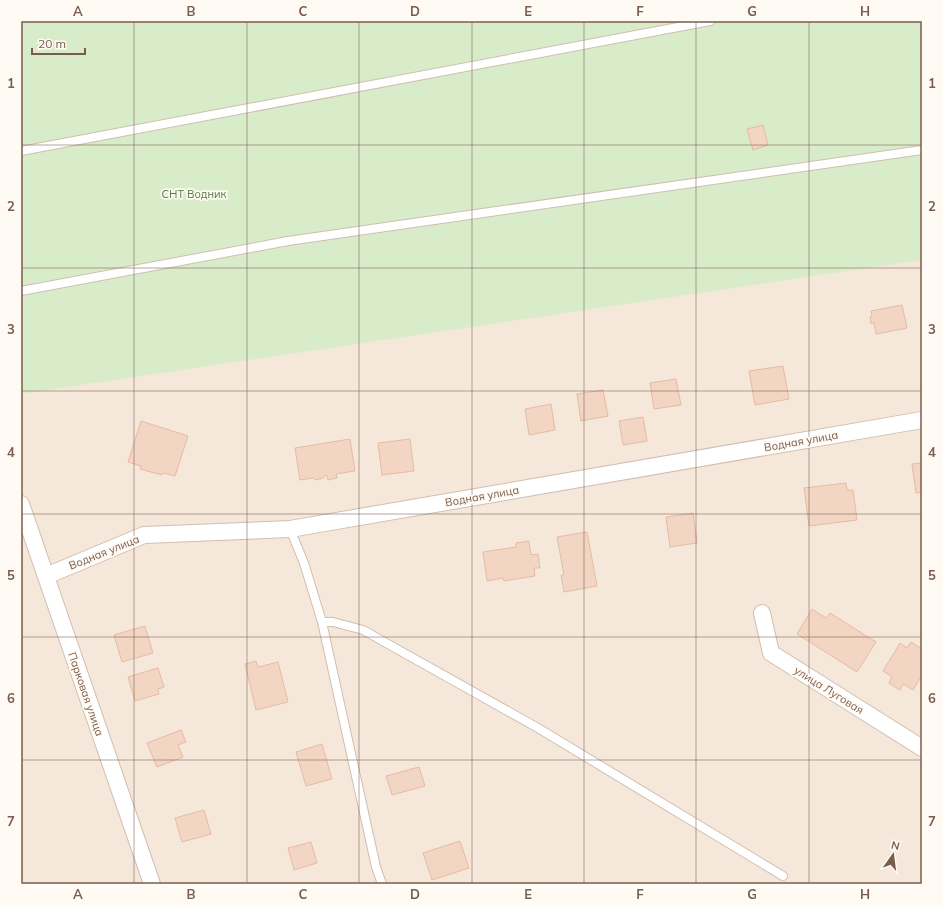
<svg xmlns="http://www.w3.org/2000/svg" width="943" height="905" viewBox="0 0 943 905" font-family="Mulish,sans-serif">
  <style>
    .residential { fill: #f5e8da }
    .green { fill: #d8ecc9 }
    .building { fill: #f3d5c3; stroke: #e6bba3 }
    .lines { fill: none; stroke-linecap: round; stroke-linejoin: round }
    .lane-casing { stroke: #d1beb0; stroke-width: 10 }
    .street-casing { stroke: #d1beb0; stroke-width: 18 }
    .lane { stroke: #fff; stroke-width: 8 }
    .street { stroke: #fff; stroke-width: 16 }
    .grid { fill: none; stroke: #7a5c4d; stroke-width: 1; stroke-opacity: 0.55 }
    .labels { text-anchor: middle; stroke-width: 3.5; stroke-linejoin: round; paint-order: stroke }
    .park-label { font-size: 11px; fill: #537a41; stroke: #fffaf3 }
    .street-label { font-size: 11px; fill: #7a5c4d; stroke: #fffaf3 }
    .neatline { fill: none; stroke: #7a5c4d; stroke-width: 1.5 }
    .grid-label { font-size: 13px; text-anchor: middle; font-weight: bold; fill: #7a5c4d }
  </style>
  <rect width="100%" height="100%" fill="#fdf6ec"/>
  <!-- residential -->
  <path class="residential" d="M21,21H922V884H21Z"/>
  <!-- green -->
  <path class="green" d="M21,21H922V260L21,394Z"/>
  <!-- building -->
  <path class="building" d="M763,125L768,145L753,150L747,129Z
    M902,305L907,328L876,334L874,323L871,324L870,317L872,316L871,311Z
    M783,366L789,399L755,405L749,371Z
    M676,379L681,405L654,409L650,383Z
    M603,390L608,416L581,421L577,394Z
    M551,404L555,430L529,435L525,409Z
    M643,417L647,441L623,445L619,421Z
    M141,421L188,436L175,476L163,473L162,475L140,469L141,466L128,462Z
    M350,439L355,471L336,474L337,478L328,480L327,475L323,478L316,480L313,478L300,480L295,448Z
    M410,439L414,471L382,475L378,443Z
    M922,463V492L916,493L912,464Z
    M846,483L847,490H853L857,520L809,526L804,488Z
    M693,513L697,543L670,547L666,517Z
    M587,532L597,586L564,592L561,575H564L557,537Z
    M529,541L531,555L538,554L540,568H534L535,576L504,581L503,578L487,581L483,552L516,547V543Z
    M812,609L826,618L830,613L876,642L857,672L797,634Z
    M145,626L153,653L122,662L114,635Z
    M911,642L922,649V675L913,690L903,684L900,690L889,683L892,677L883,671L900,643L907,648Z
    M256,661L258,667L278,662L288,702L256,710L245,664Z
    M158,668L164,687L158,689L159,694L135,701L128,677Z
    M181,730L186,742L178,745L183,757L157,767L147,743Z
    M322,744L332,779L306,786L296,752Z
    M419,767L425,786L392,795L386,776Z
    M204,810L211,834L182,842L175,818Z
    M460,841L469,868L432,880L423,853Z
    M311,842L317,863L294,870L288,848Z"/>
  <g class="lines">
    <defs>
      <path id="lane" d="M21,151L710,21
        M21,291L288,241L922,150
        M290,529L304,563L322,622L376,867L382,884
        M322,622H333L363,630L538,728L783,876"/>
      <path id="street" d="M21,504L152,884
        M46,576L144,535L290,529L922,420
        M762,613L771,653L922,748"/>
    </defs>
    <!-- lane casing -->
    <use href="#lane" class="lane-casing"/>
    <!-- street casing -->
    <use href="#street" class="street-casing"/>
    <!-- lane -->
    <use href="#lane" class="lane"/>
    <!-- street -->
    <use href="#street" class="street"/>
  </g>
  <!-- grid -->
  <path class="grid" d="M134,21V884M247,21V884M359,21V884M472,21V884M584,21V884M696,21V884M809,21V884M21,145H922M21,268H922M21,391H922M21,514H922M21,637H922M21,760H922"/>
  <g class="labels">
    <!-- park labels -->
    <g class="park-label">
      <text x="194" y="198">СНТ Водник</text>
    </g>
    <!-- street labels -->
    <g class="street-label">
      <text transform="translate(801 441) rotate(-10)" y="4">Водная улица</text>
      <text transform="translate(482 496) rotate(-10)" y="4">Водная улица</text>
      <text transform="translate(104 552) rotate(-22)" y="4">Водная улица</text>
      <text transform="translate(829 690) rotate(32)" y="4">улица Луговая</text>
      <text transform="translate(86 694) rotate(71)" y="4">Парковая улица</text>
    </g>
  </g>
  <!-- border -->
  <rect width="943" height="905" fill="none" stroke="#fffaf3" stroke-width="44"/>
  <!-- north arrow -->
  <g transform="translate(893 855) rotate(14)" stroke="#fffaf3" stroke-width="3" paint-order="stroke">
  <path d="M0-3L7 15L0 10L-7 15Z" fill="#7a5c4d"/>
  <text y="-6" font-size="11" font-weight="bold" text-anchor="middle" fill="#7a5c4d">N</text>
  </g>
  <!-- scale -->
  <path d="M32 48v6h53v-6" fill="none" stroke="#7a5c4d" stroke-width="2"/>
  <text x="38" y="48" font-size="12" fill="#7a5c4d" stroke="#fffaf3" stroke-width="3" paint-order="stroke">20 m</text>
  <rect x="22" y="22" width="899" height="861" class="neatline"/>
  <g class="grid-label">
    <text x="78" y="16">A</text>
    <text x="191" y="16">B</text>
    <text x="303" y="16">C</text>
    <text x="415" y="16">D</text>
    <text x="528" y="16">E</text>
    <text x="640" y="16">F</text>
    <text x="752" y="16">G</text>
    <text x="865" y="16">H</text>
    <text x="11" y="88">1</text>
    <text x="932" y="88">1</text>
    <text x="11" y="211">2</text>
    <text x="932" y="211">2</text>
    <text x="11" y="334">3</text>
    <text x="932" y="334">3</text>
    <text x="11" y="457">4</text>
    <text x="932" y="457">4</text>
    <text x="11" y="580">5</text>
    <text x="932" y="580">5</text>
    <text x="11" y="703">6</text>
    <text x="932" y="703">6</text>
    <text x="11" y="826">7</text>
    <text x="932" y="826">7</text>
    <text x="78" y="899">A</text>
    <text x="191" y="899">B</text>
    <text x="303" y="899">C</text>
    <text x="415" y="899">D</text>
    <text x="528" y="899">E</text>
    <text x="640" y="899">F</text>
    <text x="752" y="899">G</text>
    <text x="865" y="899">H</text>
  </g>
</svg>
